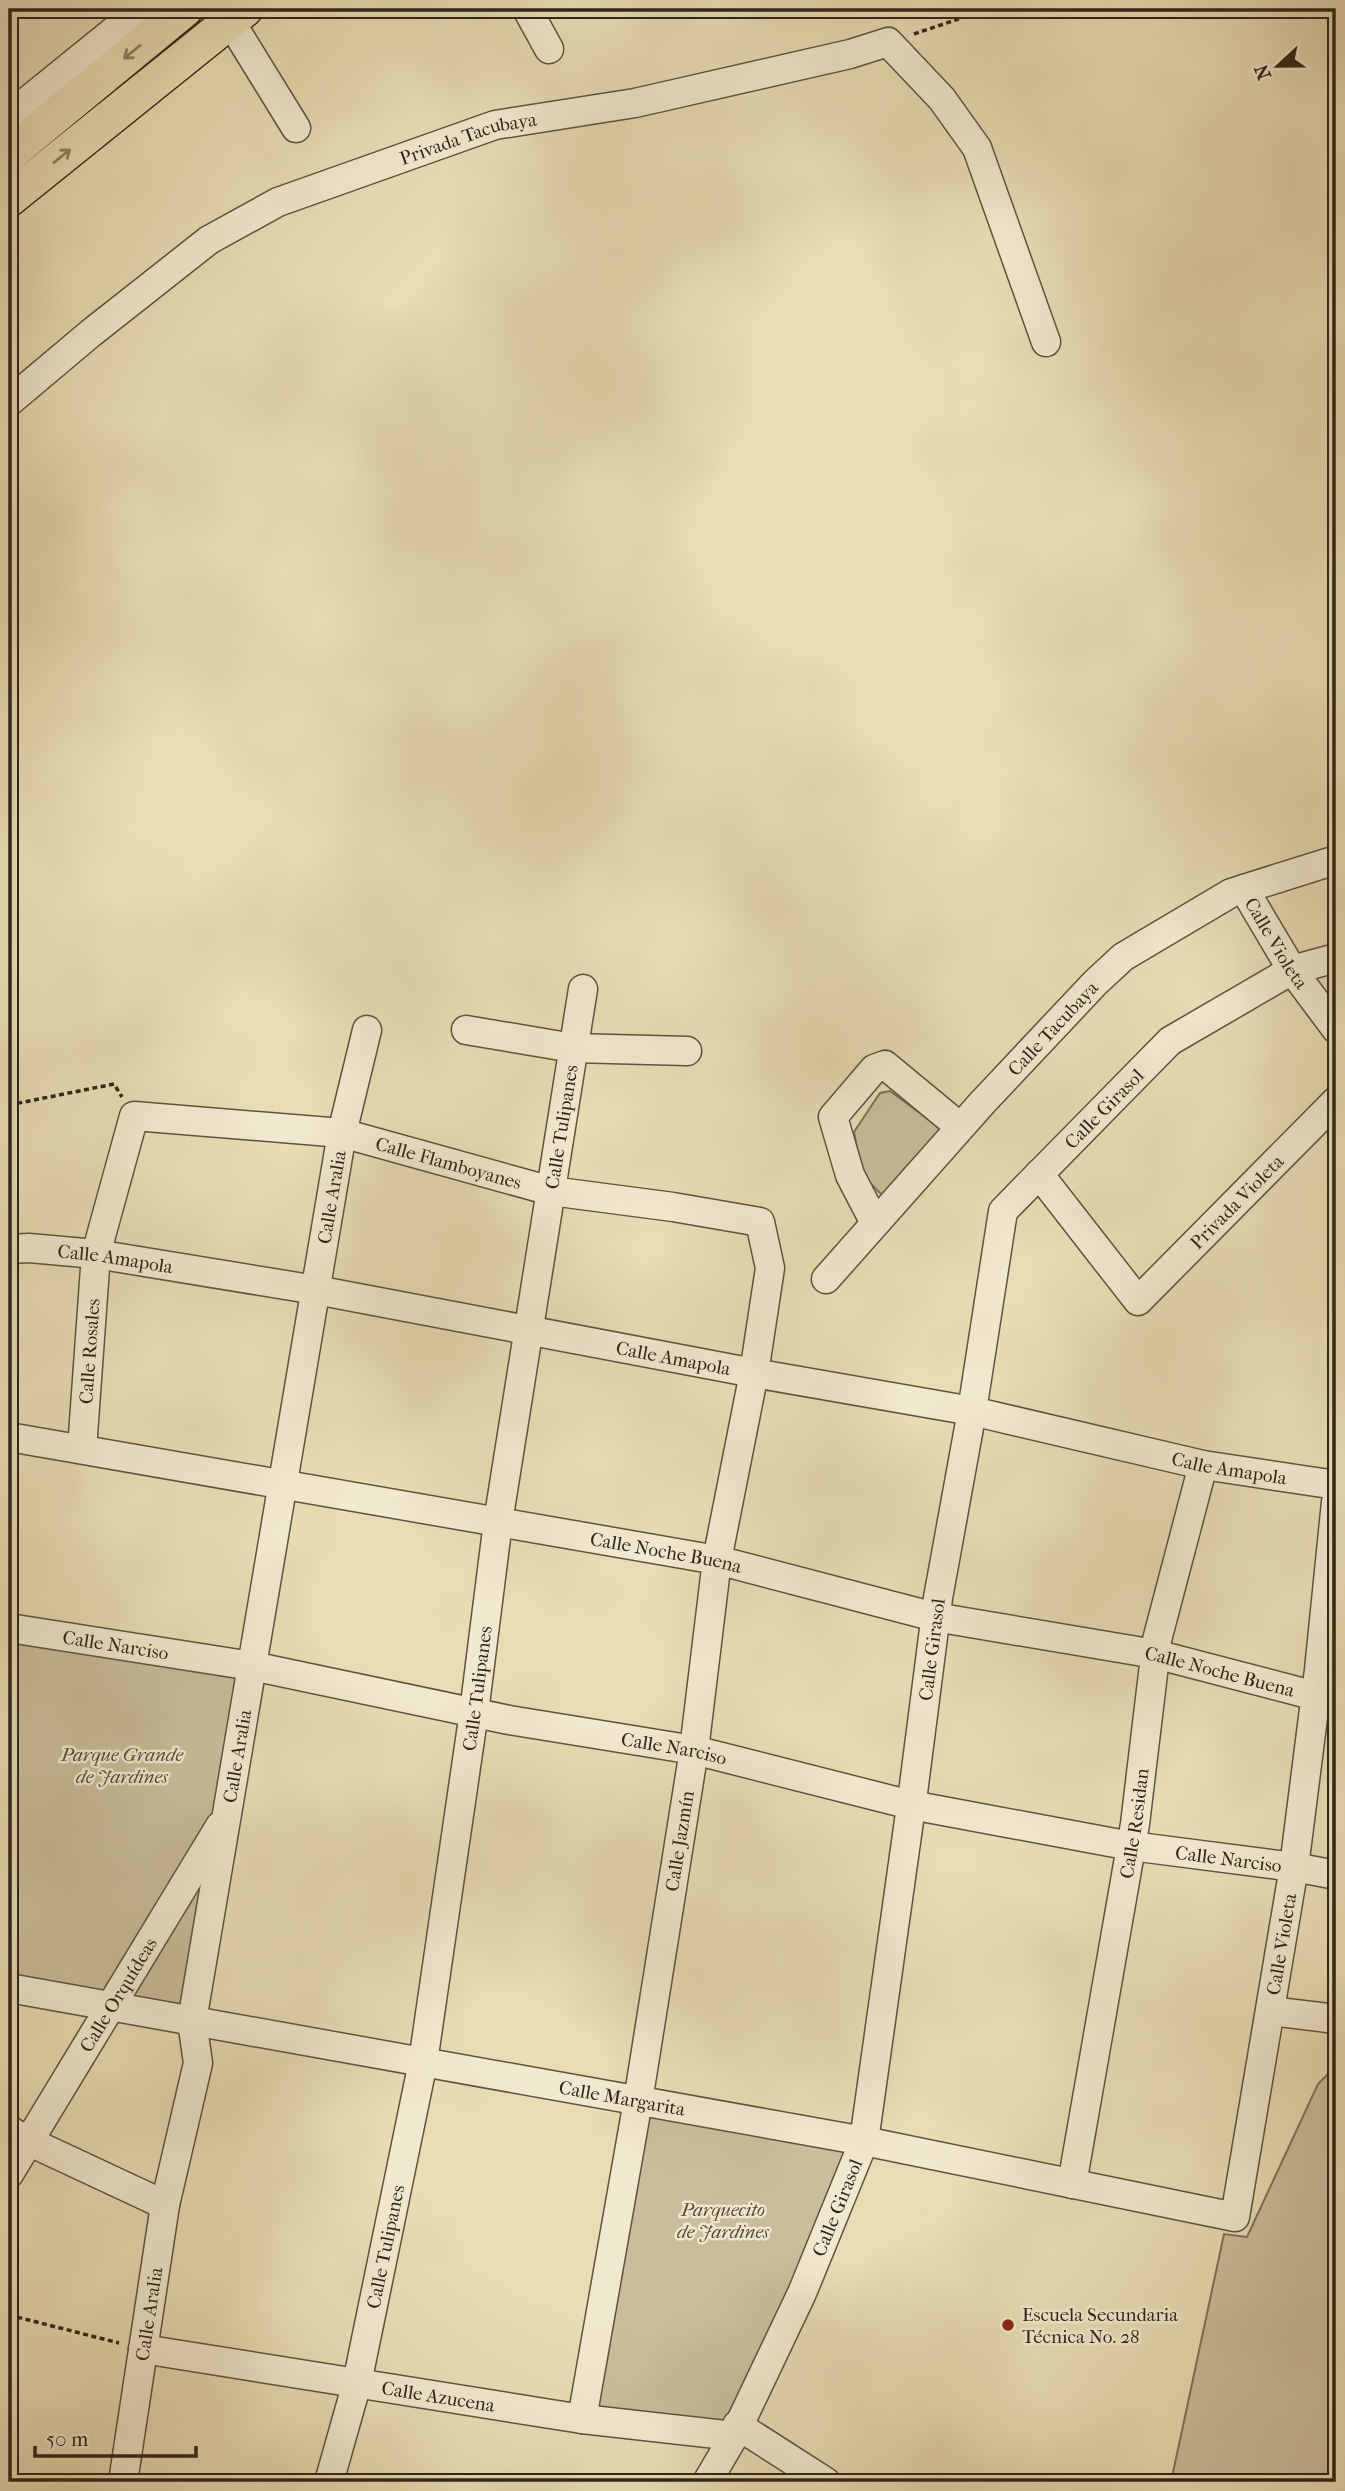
<svg xmlns="http://www.w3.org/2000/svg" width="1345" height="2491" viewBox="0 0 1345 2491" font-family="'IM FELL French Canon',serif">
  <style>
    .green { fill: #c9be9b; stroke: #7c725a; stroke-width: 2 }
    .lines { fill: none; stroke-linecap: round; stroke-linejoin: round }
    .minor-casing { stroke: #5d5341; stroke-width: 31 }
    .major-casing { stroke: #2e251a; stroke-width: 38 }
    .path { stroke: #2e251a; stroke-width: 3.5; stroke-dasharray: 5 3.5; stroke-linecap: butt }
    .minor { stroke: #f1e9cf; stroke-width: 28 }
    .major { stroke: #e9ddb5; stroke-width: 35 }
    .oneway { stroke: #8c8168 }
    .poi-dot { fill: #8f2418; stroke: #f1e9cf; stroke-width: 2.5 }
    .labels { text-anchor: middle; stroke-width: 5; stroke-linejoin: round; paint-order: stroke }
    .street-label { font-size: 19px; fill: #2e251a; stroke: #f1e9cf }
    .park-label { font-size: 19px; font-style: italic; fill: #554b3a; stroke: #f1e9cf }
    .poi-label { font-size: 19px; fill: #2e251a; stroke: #f1e9cf; text-anchor: start }
  </style>
  <rect width="100%" height="100%" fill="#e9ddb5"/>
  <filter id="stains"><feTurbulence type="fractalNoise" baseFrequency=".00286" numOctaves="4"/><feColorMatrix values="0 0 0 0 .2 0 0 0 0 .09 0 0 0 0 .02 0 0 0 .5 -.17"/></filter>
  <radialGradient id="worn" r=".72"><stop offset=".6" stop-color="#630" stop-opacity="0"/><stop offset="1" stop-color="#630" stop-opacity=".3"/></radialGradient>
  <!-- green -->
  <path class="green" d="M890,1091L944,1131L888,1201L862,1175L854,1132L880,1093Z
    M9,1635L252,1666L192,2021L9,1988Z
    M1336,2066V2482H1171L1224,2234L1247,2237L1318,2084Z
    M638,2101L864,2141L730,2432L592,2421Z"/>
  <g class="lines">
    <defs>
      <g id="minor">
        <path d="M527,9L549,49"/>
        <path d="M230,21L296,128"/>
        <path d="M9,116L141,9"/>
        <path id="s1" d="M9,402L91,333L209,240L278,202L495,125L635,103L850,54L888,42L942,99L977,148L1046,342"/>
        <path id="s2" d="M1244,889L1292,970L1336,1029"/>
        <path d="M466,1030L573,1048L687,1051"/>
        <path id="s3" d="M1039,1174L1138,1301L1336,1101"/>
        <path d="M875,1223L850,1175L833,1117L874,1069L885,1065L960,1127"/>
        <path id="s4" d="M9,1249L29,1248L96,1254L316,1290L754,1373L972,1411L1203,1465L1336,1485"/>
        <path id="s5" d="M826,1279L983,1102L1095,983L1123,957L1231,893L1336,860"/>
        <path id="s6" d="M9,1437L717,1560L935,1617L1155,1654L1316,1696L1336,1708"/>
        <path id="s7" d="M82,1449L96,1254L134,1116L342,1133L551,1191L673,1207L760,1222L770,1268L754,1373L717,1560L694,1750L638,2101L582,2419"/>
        <path id="s8" d="M9,1628L252,1666L509,1720L694,1750L911,1805L1131,1846L1294,1867L1336,1875"/>
        <path id="s9" d="M9,1988L864,2141L1235,2217L1294,1867L1319,1670L1336,1502"/>
        <path d="M1270,2011L1336,2019"/>
        <path d="M9,2130L28,2141L165,2205"/>
        <path id="s10" d="M9,2174L220,1826"/>
        <path id="s11" d="M1072,2184L1135,1824L1157,1640L1203,1465"/>
        <path id="s12" d="M143,2349L582,2419L734,2436"/>
        <path d="M737,2425L826,2482"/>
        <path id="s13" d="M123,2482L165,2205L198,2063L192,2021L342,1133L367,1030"/>
        <path id="s14" d="M329,2482L357,2383L423,2062L474,1712L498,1522L583,989"/>
        <path id="s15" d="M707,2482L734,2436L802,2293L864,2141L914,1785L938,1598L972,1411L1003,1211L1170,1041L1292,970L1336,958"/>
      </g>
      <path id="major" d="M9,154L185,9
        M9,199L245,9"/>
    </defs>
    <!-- minor casing -->
    <use href="#minor" class="minor-casing"/>
    <!-- major casing -->
    <use href="#major" class="major-casing"/>
    <!-- path -->
    <path class="path" d="M914,34L988,9
      M9,1105L114,1084L122,1097
      M9,2315L119,2343"/>
    <!-- minor -->
    <use href="#minor" class="minor"/>
    <!-- major -->
    <use href="#major" class="major"/>
  </g>
  <!-- one-way arrows -->
  <defs><path id="oneway-shaft" d="M-6 0H5M1.5-3L5.5 0L1.5 3" fill="none" stroke-width="1.6" stroke-linecap="round" stroke-linejoin="round" transform="scale(1.75)"/></defs>
  <g class="oneway">
    <use href="#oneway-shaft" transform="translate(132 52) rotate(141)"/>
    <use href="#oneway-shaft" transform="translate(62 156) rotate(-39)"/>
  </g>
  <!-- markers -->
  <circle class="poi-dot" cx="1008" cy="2325" r="7"/>
  <g class="labels">
    <!-- street labels -->
    <g class="street-label">
      <text dy="7" stroke="none"><textPath href="#s1" startOffset="537">Privada Tacubaya</textPath></text>
      <text dy="7" stroke="none"><textPath href="#s2" startOffset="63">Calle Violeta</textPath></text>
      <text dy="7" stroke="none"><textPath href="#s5" startOffset="338">Calle Tacubaya</textPath></text>
      <text dy="7" stroke="none"><textPath href="#s15" startOffset="1460">Calle Girasol</textPath></text>
      <text dy="7" stroke="none"><textPath href="#s14" startOffset="1376">Calle Tulipanes</textPath></text>
      <text dy="7" stroke="none"><textPath href="#s7" startOffset="658">Calle Flamboyanes</textPath></text>
      <text dy="7" stroke="none"><textPath href="#s13" startOffset="1304">Calle Aralia</textPath></text>
      <text dy="7" stroke="none"><textPath href="#s3" startOffset="301">Privada Violeta</textPath></text>
      <text dy="7" stroke="none"><textPath href="#s4" startOffset="107">Calle Amapola</textPath></text>
      <text dy="7" stroke="none"><textPath href="#s7" startOffset="98">Calle Rosales</textPath></text>
      <text dy="7" stroke="none"><textPath href="#s4" startOffset="674">Calle Amapola</textPath></text>
      <text dy="7" stroke="none"><textPath href="#s4" startOffset="1241">Calle Amapola</textPath></text>
      <text dy="7" stroke="none"><textPath href="#s6" startOffset="667">Calle Noche Buena</textPath></text>
      <text dy="7" stroke="none"><textPath href="#s8" startOffset="108">Calle Narciso</textPath></text>
      <text dy="7" stroke="none"><textPath href="#s15" startOffset="872">Calle Girasol</textPath></text>
      <text dy="7" stroke="none"><textPath href="#s6" startOffset="1234">Calle Noche Buena</textPath></text>
      <text dy="7" stroke="none"><textPath href="#s14" startOffset="808">Calle Tulipanes</textPath></text>
      <text dy="7" stroke="none"><textPath href="#s8" startOffset="676">Calle Narciso</textPath></text>
      <text dy="7" stroke="none"><textPath href="#s13" startOffset="737">Calle Aralia</textPath></text>
      <text dy="7" stroke="none"><textPath href="#s11" startOffset="366">Calle Residan</textPath></text>
      <text transform="translate(679 1841) rotate(-81)" y="7">Calle Jazmín</text>
      <text dy="7" stroke="none"><textPath href="#s8" startOffset="1242">Calle Narciso</textPath></text>
      <text dy="7" stroke="none"><textPath href="#s9" startOffset="1524">Calle Violeta</textPath></text>
      <text dy="7" stroke="none"><textPath href="#s10" startOffset="210">Calle Orquídeas</textPath></text>
      <text dy="7" stroke="none"><textPath href="#s9" startOffset="623">Calle Margarita</textPath></text>
      <text dy="7" stroke="none"><textPath href="#s15" startOffset="304">Calle Girasol</textPath></text>
      <text dy="7" stroke="none"><textPath href="#s14" startOffset="242">Calle Tulipanes</textPath></text>
      <text dy="7" stroke="none"><textPath href="#s13" startOffset="170">Calle Aralia</textPath></text>
      <text dy="7" stroke="none"><textPath href="#s12" startOffset="299">Calle Azucena</textPath></text>
    </g>
    <!-- park labels -->
    <g class="park-label">
      <text x="122" y="1761">Parque Grande<tspan x="122" dy="22">de Jardines</tspan></text>
      <text x="723" y="2216">Parquecito<tspan x="723" dy="22">de Jardines</tspan></text>
    </g>
    <!-- poi labels -->
    <g class="poi-label">
      <text x="1022" y="2321">Escuela Secundaria<tspan x="1022" dy="22">Técnica No. 28</tspan></text>
    </g>
  </g>
  <!-- margin -->
  <rect width="1345" height="2491" fill="none" stroke="#e9ddb5" stroke-width="35"/>
  <rect x="10" y="10" width="1324" height="2470" fill="none" stroke="#2e251a" stroke-width="3.5"/>
  <rect x="18" y="18" width="1310" height="2456" fill="none" stroke="#2e251a" stroke-width="2"/>
  <!-- north arrow -->
  <g transform="translate(1278 66) rotate(248)" stroke="#f1e9cf" stroke-width="5" paint-order="stroke">
  <path d="M0-5L12 26L0 18L-12 26Z" fill="#2e251a"/>
  <text y="-10" font-size="19" font-weight="bold" text-anchor="middle" fill="#2e251a">N</text>
  </g>
  <!-- scale -->
  <path d="M35 2446v10h161v-10" fill="none" stroke="#2e251a" stroke-width="3.5"/>
  <text x="46" y="2446" font-size="21" fill="#2e251a" stroke="#f1e9cf" stroke-width="5" paint-order="stroke">50 m</text>
  <rect width="100%" height="100%" filter="url(#stains)"/>
  <rect width="100%" height="100%" fill="url(#worn)"/>
</svg>
